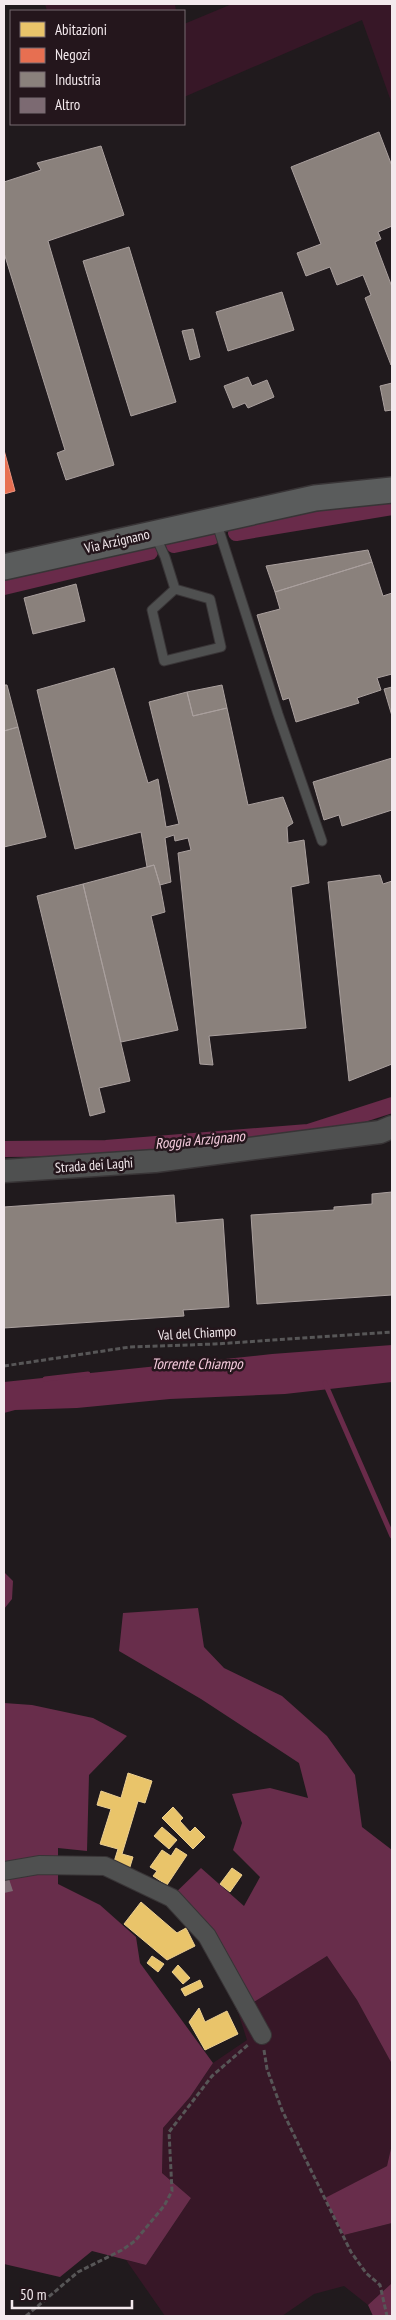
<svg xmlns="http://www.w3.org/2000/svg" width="396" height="2320" viewBox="0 0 396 2320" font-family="'PT Sans Narrow',sans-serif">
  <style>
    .green { fill: #371727 }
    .forest { fill: #682d4b }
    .water { fill: #692b4a }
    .homes { fill: #e9c46a; stroke: #eccf91 }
    .shops { fill: #e76f51; stroke: #eb9480 }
    .industry { fill: #8a817c; stroke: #aaa09e }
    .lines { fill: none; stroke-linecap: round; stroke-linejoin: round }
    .stream { stroke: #692b4a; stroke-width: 5 }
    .canal { stroke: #692b4a; stroke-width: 16 }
    .building { fill: #7c6a72 }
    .service-casing { stroke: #383436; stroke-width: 11 }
    .minor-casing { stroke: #383436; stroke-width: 20 }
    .tertiary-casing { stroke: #383436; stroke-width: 25 }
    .secondary-casing { stroke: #383436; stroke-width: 28 }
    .path { stroke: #575657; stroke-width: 3; stroke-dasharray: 5 2.5; stroke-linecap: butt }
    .service { stroke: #4f5050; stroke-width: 9 }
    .minor { stroke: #4f5050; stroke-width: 18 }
    .tertiary { stroke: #4f5050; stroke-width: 22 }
    .secondary { stroke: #5a5c5c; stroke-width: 25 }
    .labels { text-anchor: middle; stroke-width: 5; stroke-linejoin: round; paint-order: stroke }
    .street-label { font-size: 14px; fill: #f3e9ed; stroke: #24161c }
    .water-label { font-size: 15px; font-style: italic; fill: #f6ccde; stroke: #24161c }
  </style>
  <rect width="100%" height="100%" fill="#201a1d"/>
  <!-- green -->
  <path class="green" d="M45,4H175L176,11H47Z
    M232,4H392V104L362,20L184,97V24Z
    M327,1956L357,2000L392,2064V2144L387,2166L326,2198L344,2235L392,2223V2283L368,2305L344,2286L314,2294L282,2316H165L126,2260L146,2265L191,2198L162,2173L163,2128L190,2097L213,2063L247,2040L238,2012Z"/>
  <!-- forest -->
  <path class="forest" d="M4,1572L13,1581L12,1599L4,1609Z
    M198,1608L204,1647L224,1668L282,1696L327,1736L355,1775L362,1827L392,1850V2064L357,2000L327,1956L238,2012L203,1942L167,1901L201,1868L244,1906L260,1877L233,1850L242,1823L232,1794L270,1788L308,1798L299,1763L201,1699L119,1651L123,1613Z
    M4,1703L32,1705L93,1718L127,1736L89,1775L87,1851L58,1848V1884L100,1905L136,1937L140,1963L213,2063L190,2097L163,2128L162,2173L191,2198L146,2265L92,2251L60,2277L4,2264Z
    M392,2144V2223L344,2235L325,2198L387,2166Z
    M392,2283V2316H373L368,2305Z"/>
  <!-- water -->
  <path class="water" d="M392,1345V1382L285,1394L170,1399L77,1408L15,1410L4,1413V1382L272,1354Z"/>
  <!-- homes -->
  <path class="homes" d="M128,1773L152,1781L145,1803L138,1801L122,1854L133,1857L129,1870L113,1865L118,1849L100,1844L111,1809L97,1805L101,1791L121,1798Z
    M173,1807L183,1818L180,1821L190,1832L195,1827L205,1837L193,1849L162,1818Z
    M162,1827L177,1840L169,1849L154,1836Z
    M176,1848L187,1855L167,1885L153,1876L157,1871L150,1867L162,1850L171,1856Z
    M232,1868L242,1875L230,1892L220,1884Z
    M141,1902L177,1933L186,1928L195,1946L167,1960L124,1924Z
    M152,1956L164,1964L158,1972L147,1963Z
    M178,1965L190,1978L183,1984L172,1972Z
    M200,1980L203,1987L185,1996L181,1989Z
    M199,2008L205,2022L227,2011L238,2034L205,2050L189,2022Z"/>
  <!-- shops -->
  <path class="shops" d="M4,450L15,491L4,494Z"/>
  <!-- industry -->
  <path class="industry" d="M379,132L392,166V226L378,232L381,239L375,242L392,287L391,365L365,298L371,295L363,275L337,285L330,267L306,276L297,253L321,244L291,167Z
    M101,146L124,215L48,241L114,465L66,480L57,453L65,450L4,253V182L41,170L37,163Z
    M129,247L176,402L131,416L83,261Z
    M282,292L294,330L228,351L216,312Z
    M193,329L200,357L190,360L182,331Z
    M248,377L252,386L267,380L274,397L248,408L245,403L233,408L224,386Z
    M392,383V410L385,411L380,386Z
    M368,550L372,562L275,592L266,566Z
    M372,562L383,596L392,593V674L377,678L381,690L357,698L359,703L296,722L289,698L283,700L257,615L280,609L275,592Z
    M76,584L85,621L33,634L24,598Z
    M114,668L148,783L158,779L166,827L179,824L149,702L187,692L193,716L227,708L248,805L283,797L293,823L287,827L288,843L304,840L309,883L291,887L306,1028L209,1036L213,1065L200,1064L178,853L191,850L188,838L175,841L174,835L165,838L171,882L160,885L154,865L147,867L141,832L75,849L37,690Z
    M4,685H7L18,727L4,731Z
    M222,685L227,708L193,716L187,692Z
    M392,687V716L384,689Z
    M18,727L46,837L4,847V731Z
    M392,758V810L342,826L339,815L324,820L313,782Z
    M154,865L160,885L165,912L151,916L178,1030L121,1042L83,884Z
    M380,875L383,884L392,881V1064L349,1081L328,882Z
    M83,884L130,1081L99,1088L105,1112L90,1116L37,896Z
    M392,1192V1295L257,1304L251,1215L334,1210V1207L372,1204V1194Z
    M174,1195L176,1223L223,1219L229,1307L183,1310L184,1316L4,1328V1207Z"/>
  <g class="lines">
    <!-- stream -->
    <path class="stream" d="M45,1379L88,1374
      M325,1383L392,1536"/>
    <!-- canal -->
    <path class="canal" d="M236,533L392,507
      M174,545L212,537
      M4,587L150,552
      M4,1149L106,1148L308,1132L392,1105"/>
  </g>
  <!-- building -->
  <path class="building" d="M9,1879L13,1891L4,1893V1880Z"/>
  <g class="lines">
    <defs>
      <path id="service" d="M216,521L278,714L322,841
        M155,535L165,557L175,589
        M175,589L210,599L221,647L164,661L152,610Z"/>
      <path id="minor" d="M4,1871L39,1865L105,1866L172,1898L207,1936L262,2035"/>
      <path id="tertiary" d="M4,1171L155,1161L380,1132L392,1127"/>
      <path id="secondary" d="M4,567L315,498L392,490"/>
    </defs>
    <!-- service casing -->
    <use href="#service" class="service-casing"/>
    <!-- minor casing -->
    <use href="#minor" class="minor-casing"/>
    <!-- tertiary casing -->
    <use href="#tertiary" class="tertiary-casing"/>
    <!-- secondary casing -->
    <use href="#secondary" class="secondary-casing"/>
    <!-- path -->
    <path class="path" d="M4,1366L130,1347L215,1344L392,1332
      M264,2050L267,2069L282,2110L303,2154L351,2252L366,2273L380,2285L387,2316
      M26,2316L78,2272L122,2250L135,2241L164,2206L172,2191L169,2132L212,2076L249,2044"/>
    <!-- service -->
    <use href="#service" class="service"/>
    <!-- minor -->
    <use href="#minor" class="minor"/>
    <!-- tertiary -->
    <use href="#tertiary" class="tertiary"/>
    <!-- secondary -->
    <use href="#secondary" class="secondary"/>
  </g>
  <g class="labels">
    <!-- street labels -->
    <g class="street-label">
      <text transform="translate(117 541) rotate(-13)" y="5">Via Arzignano</text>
      <text transform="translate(94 1165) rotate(-4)" y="5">Strada dei Laghi</text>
      <text transform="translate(197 1333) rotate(-3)" y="5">Val del Chiampo</text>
    </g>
    <!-- water labels -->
    <g class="water-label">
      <text transform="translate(200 1140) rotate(-5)" y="5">Roggia Arzignano</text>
      <text x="197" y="1369">Torrente Chiampo</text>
    </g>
  </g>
  <!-- border -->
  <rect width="396" height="2320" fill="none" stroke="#f3e9ed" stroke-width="10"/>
  <!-- legend -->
  <rect x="10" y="10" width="175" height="115" fill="#24161c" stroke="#776a70"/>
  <rect x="20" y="22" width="25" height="15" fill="#e9c46a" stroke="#776a70"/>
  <text x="55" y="35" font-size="15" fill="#f3e9ed">Abitazioni</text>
  <rect x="20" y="48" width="25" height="15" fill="#e76f51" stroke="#776a70"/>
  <text x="55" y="60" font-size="15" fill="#f3e9ed">Negozi</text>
  <rect x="20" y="72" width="25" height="15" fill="#8a817c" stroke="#776a70"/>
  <text x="55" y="85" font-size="15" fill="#f3e9ed">Industria</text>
  <rect x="20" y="98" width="25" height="15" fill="#7c6a72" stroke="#776a70"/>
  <text x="55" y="110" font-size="15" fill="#f3e9ed">Altro</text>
  <!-- scale -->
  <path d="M12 2300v8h120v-8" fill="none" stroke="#f3e9ed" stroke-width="2.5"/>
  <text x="20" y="2300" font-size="15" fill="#f3e9ed" stroke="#24161c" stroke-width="4" paint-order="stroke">50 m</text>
</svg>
